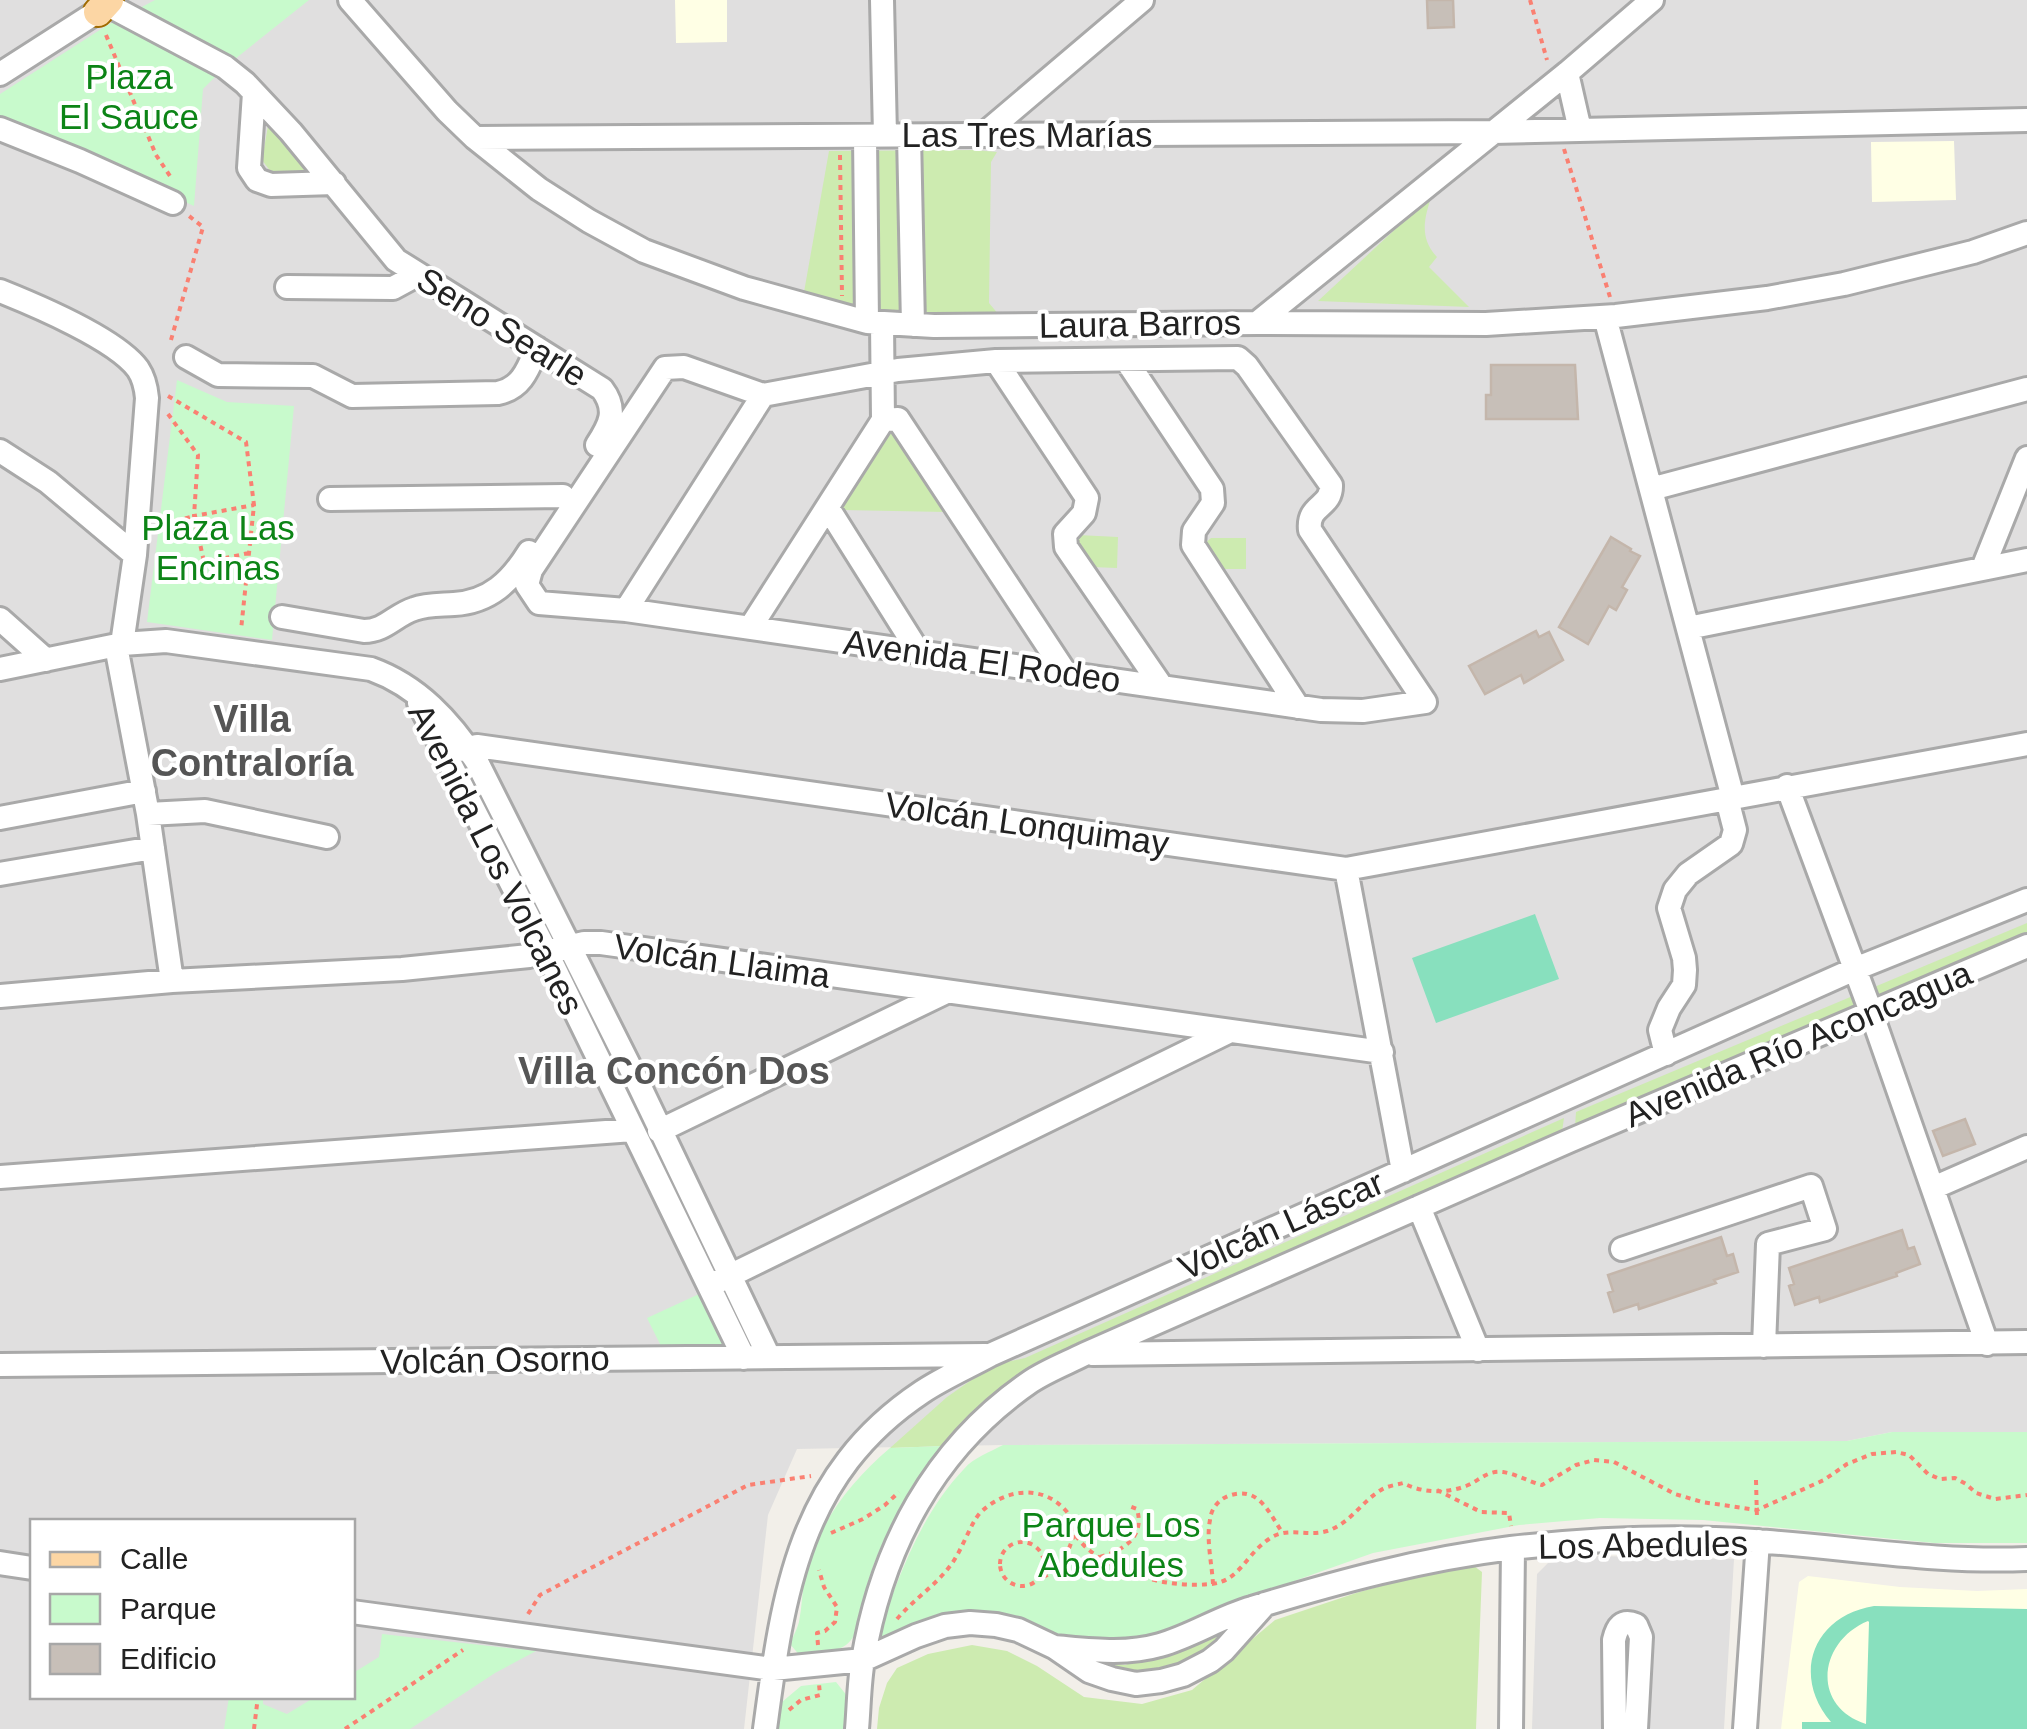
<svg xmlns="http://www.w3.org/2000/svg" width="2027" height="1729" viewBox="0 0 2027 1729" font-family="Arial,sans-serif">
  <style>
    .residential { fill: #e0dfdf; fill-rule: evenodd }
    .education { fill: #ffffe5 }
    .grass { fill: #cdebb0 }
    .park { fill: #c8facc }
    .pitch { fill: #88e0be; fill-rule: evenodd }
    .building { fill: #c7bfb8; stroke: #c4b6ab; stroke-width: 2.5 }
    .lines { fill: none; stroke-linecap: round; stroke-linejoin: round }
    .minor-casing { stroke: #a9a9a9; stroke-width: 28 }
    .major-casing { stroke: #a06b00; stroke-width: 32 }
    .path { stroke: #fa8072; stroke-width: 4; stroke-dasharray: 5 5; stroke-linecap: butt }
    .minor { stroke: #fff; stroke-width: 22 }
    .major { stroke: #fcd6a4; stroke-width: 28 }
    .labels { text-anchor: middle; stroke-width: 8; stroke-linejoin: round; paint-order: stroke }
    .park-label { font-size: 35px; fill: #0c8416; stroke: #fff }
    .street-label { font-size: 35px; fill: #222; stroke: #fff }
    .neighbourhood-label { font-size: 38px; font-weight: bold; fill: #555; stroke: #fff }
  </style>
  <rect width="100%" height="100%" fill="#f2efe9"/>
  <!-- residential -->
  <path class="residential" d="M0,0H2027V1432H1892L1847,1441L1003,1445L797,1449L768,1515L744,1729H0ZM32,1522H352V1696H32Z
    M1598,1556L1734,1559L1724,1729H1532L1537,1574L1548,1563Z"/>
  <!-- education -->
  <path class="education" d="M675,0H727V42L676,43Z
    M1954,141L1956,200L1872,202L1871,142Z
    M1808,1576L1900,1587L1977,1591L2027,1589V1729H1781L1799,1582Z"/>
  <!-- grass -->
  <path class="grass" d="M269,120L309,171L271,172L262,160Z
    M975,150L997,152L991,162L989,303L999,315L891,316L804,292L829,151Z
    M1432,195C1424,218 1419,238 1437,257L1429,267L1469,307L1318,301Z
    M893,376L895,426L946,512L842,510L837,505Z
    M1078,535L1118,537L1117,568L1091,567L1072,539Z
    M1211,538H1246V569H1220L1203,545Z
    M2027,923V934L1575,1127L1576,1112Z
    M1564,1118L1562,1132L1016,1379L981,1406L943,1446L890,1448L947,1397L993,1365L1025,1358Z
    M1474,1566L1482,1572L1476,1729H877L879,1708L887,1683L897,1668L928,1654L972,1645L1007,1651L1037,1666L1084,1697L1142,1704L1192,1690L1275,1620L1356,1593L1434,1571Z
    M1242,1619L1198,1657L1154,1672L1108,1670L1089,1659L1125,1665L1189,1644Z"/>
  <!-- park -->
  <path class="park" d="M155,0H309L225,67L203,89L194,206L85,156L0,123V94L106,26Z
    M177,380L227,402L294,406L272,640L147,622Z
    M699,1294L724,1345L661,1346L647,1318Z
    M1892,1432H2027V1543H1934L1703,1520L1600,1518L1519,1525L1373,1553L1297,1580L1260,1599L1164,1636L1078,1645L1020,1623L874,1647C895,1586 918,1517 964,1469C973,1458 990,1452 1003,1445L1847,1441Z
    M943,1446C907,1491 879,1539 864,1596C860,1613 861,1633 846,1645C835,1653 814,1654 801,1657L790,1644C793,1637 797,1629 799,1622C802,1607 802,1591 805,1576C818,1523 850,1482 890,1448Z
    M382,1634L536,1651L495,1673L410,1729H224L229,1697H263V1704L287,1714L315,1697L352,1696L353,1673L379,1657Z
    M836,1682L852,1702L849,1729H778L782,1702L801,1686Z"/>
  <!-- pitch -->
  <path class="pitch" d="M1535,914L1559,979L1436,1023L1412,958Z
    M1874,1606L2027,1609V1729H1802V1722H1831C1791,1675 1813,1616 1874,1606ZM1868,1621L1869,1622L1866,1724C1810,1706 1819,1641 1868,1621Z"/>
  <!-- building -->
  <path class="building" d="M1427,0H1453L1454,27L1428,28Z
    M1491,365H1575L1578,419H1486V395H1491Z
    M1611,537L1631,549L1630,551L1640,556L1622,587L1627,590L1616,610L1609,606L1588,644L1559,627Z
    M1536,631L1539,637L1549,632L1563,660L1524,683L1521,675L1485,694L1469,666Z
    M1965,1119L1975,1144L1943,1156L1933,1131Z
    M1902,1230L1908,1249L1914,1247L1920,1264L1896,1273L1897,1276L1820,1302L1819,1297L1795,1305L1789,1286L1794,1284L1789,1268Z
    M1721,1237L1727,1256L1733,1254L1738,1272L1714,1280L1716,1283L1639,1309L1638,1304L1614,1312L1608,1293L1613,1291L1608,1275Z"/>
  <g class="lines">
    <defs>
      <path id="minor" d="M350,0L447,111L475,138L539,189L589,221L644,251L744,288L867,322L934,326L1257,323L1486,324L1616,316L1767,298L1844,284L1973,252L2027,233
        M882,0L885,135
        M108,5L225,67L245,83L291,132L396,260L602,389C618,410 610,425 597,445
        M1567,73L1580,130
        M0,74L111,3
        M254,93L249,168L257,180L271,185L334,183
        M0,129L80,161L173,203
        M909,135L913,325
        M983,135L1142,0
        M865,136L867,322
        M475,138L1493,132L2027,120
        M287,287L393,288L417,275
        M0,291C35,305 116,339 138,369C144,378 146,387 147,398L135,555L122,644
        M1605,317L1733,798
        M882,323L883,420
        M1257,323L1567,73L1652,0
        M186,357L218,375L313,376L352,396L498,393C522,388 528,369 537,348
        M1238,358L1247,366L1331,485C1332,508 1307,504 1310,530L1425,702L1363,711L1321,710L626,610L539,603L527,585L531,570L665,368L684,367L763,395L898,370L996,361Z
        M1126,360L1212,489L1213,503L1194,531L1193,545L1298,707
        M996,361L1087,498L1084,513L1065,534L1066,547L1162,687
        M898,419L1065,672
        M0,451L48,482L135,555
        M1651,489L2027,389
        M330,499L563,496
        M828,508L918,651
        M1983,568L2027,458
        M626,610L763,395
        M282,617L364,631C385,631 395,615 414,609C427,604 441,605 454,604C490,602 511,581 529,552
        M0,619L46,660
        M750,628L883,420L898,419
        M1688,628L2027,560
        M116,646L148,814L172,981
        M0,669L122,644L166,641L371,669C418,686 450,721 477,762L640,1087L769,1357
        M419,703L547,953L744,1358
        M445,753L477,746L1346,869L2027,744
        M1787,786L1871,1012L1987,1344
        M148,814L205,811L327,837
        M0,818L144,791
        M1346,869L1403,1171
        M0,874L153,848
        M0,996L172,981L402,969L529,956L584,943H601L1382,1052
        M1666,1054L1660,1030L1669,1008L1684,985L1685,970L1684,958L1669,908L1675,890L1688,874L1731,844L1735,830L1727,799
        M659,1131L944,993
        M0,1177L633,1130
        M1933,1188L2027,1147
        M1419,1207L1478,1350
        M1622,1249L1811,1186L1825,1229L1768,1244L1764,1346
        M719,1281L1228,1032
        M1093,1354L2027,1342
        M0,1365L986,1355
        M0,1563L32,1568
        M352,1612L773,1669L863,1660L916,1636L945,1626L970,1623L996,1625L1018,1630L1054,1647L1089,1671L1112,1679L1136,1684L1161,1681L1183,1675L1210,1661L1224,1650L1265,1604
        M1054,1647C1090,1650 1125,1655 1160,1645C1192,1636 1220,1617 1252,1608C1337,1582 1422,1559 1511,1548C1591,1539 1673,1535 1754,1541C1846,1547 1935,1563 2027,1559
        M765,1729C783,1593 799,1474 922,1392C943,1378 968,1367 990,1355L1855,969L2027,900
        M857,1729C859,1706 859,1682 863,1660C882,1547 934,1448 1030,1382C1046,1371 1067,1363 1085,1354L1569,1141L2027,946
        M1511,1729L1513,1548
        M1615,1729L1614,1640C1617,1627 1622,1619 1636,1625L1641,1637L1636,1729
        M1745,1729L1758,1541"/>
      <path id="major" d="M98,12L109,0"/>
    </defs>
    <!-- minor casing -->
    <use href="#minor" class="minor-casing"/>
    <!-- major casing -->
    <use href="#major" class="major-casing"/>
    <!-- path -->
    <path class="path" d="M1530,0L1547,60
      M106,35L156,155L170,176
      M1564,149L1610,297
      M840,155L842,296
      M171,340L203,227L189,216
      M168,396L246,442L254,505L241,630
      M168,414L198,455L194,516L254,505
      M156,526L194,516L204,562
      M156,573L249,553
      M1756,1480L1757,1520
      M1437,1490L1481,1512L1509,1513L1511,1526
      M831,1533L863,1519L885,1505L899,1492
      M1000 1564a22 22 0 1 1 44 0a22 22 0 1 1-44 0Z
      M1100,1557C1124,1550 1145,1537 1137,1509L1129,1506
      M1043,1577C1063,1568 1067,1554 1074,1535
      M1213,1584C1212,1564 1206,1540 1210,1520C1211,1509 1218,1500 1228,1496C1258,1485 1268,1511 1282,1532
      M528,1614L540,1595L748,1485L811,1476
      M897,1619C913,1600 935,1586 950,1566C962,1551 970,1524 980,1513C1004,1489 1043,1483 1067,1512C1072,1518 1070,1526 1074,1533C1077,1538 1084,1546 1089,1550C1120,1576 1171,1588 1211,1584C1239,1582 1247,1553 1269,1539C1287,1526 1308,1537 1327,1531C1351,1523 1361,1502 1381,1490C1387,1486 1396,1485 1403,1483C1422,1493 1445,1494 1466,1486C1479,1481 1487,1470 1503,1472C1516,1474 1530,1482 1542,1485L1576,1465L1594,1460L1614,1462L1675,1494L1702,1502L1757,1510L1824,1480L1847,1464L1872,1454L1896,1452L1909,1455L1928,1474L1940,1479L1955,1478L1966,1484L1976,1493L1995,1499L2027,1495
      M818,1645L817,1633L825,1631L835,1622L837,1607L824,1587L819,1570
      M789,1710L801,1700L820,1695L819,1684
      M254,1729L258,1696
      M345,1729L463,1650"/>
    <!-- minor -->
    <use href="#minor" class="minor"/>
    <!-- major -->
    <use href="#major" class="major"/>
  </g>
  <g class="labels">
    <!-- park labels -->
    <g class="park-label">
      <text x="129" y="89">Plaza<tspan x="129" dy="40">El Sauce</tspan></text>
      <text x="218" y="540">Plaza Las<tspan x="218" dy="40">Encinas</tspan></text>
      <text x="1111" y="1537">Parque Los<tspan x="1111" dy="40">Abedules</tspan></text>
    </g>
    <!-- street labels -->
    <g class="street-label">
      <text x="1027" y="147">Las Tres Marías</text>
      <text transform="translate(1140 324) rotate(-1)" y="12">Laura Barros</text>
      <text transform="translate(502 327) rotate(32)" y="12">Seno Searle</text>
      <text transform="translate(982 661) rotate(8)" y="12">Avenida El Rodeo</text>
      <text transform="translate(1027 824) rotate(8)" y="12">Volcán Lonquimay</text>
      <text transform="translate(496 859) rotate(63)" y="12">Avenida Los Volcanes</text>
      <text transform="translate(722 961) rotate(8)" y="12">Volcán Llaima</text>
      <text transform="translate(1798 1044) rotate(-23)" y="12">Avenida Río Aconcagua</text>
      <text transform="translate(1281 1225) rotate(-24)" y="12">Volcán Láscar</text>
      <text transform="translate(495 1360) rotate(-1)" y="12">Volcán Osorno</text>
      <text transform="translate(1643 1545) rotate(-1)" y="12">Los Abedules</text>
    </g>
    <!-- neighbourhood labels -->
    <g class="neighbourhood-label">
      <text x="252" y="732">Villa<tspan x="252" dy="44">Contraloría</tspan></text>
      <text x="674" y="1084">Villa Concón Dos</text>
    </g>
  </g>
  <!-- legend -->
  <rect x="30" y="1519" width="325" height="180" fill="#ffffff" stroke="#a7a7a7" stroke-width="2.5"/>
  <rect x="50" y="1552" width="50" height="15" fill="#fcd6a4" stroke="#a7a7a7" stroke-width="2.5"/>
  <text x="120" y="1569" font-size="30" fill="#222222">Calle</text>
  <rect x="50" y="1594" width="50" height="30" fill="#c8facc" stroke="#a7a7a7" stroke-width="2.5"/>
  <text x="120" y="1619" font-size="30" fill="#222222">Parque</text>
  <rect x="50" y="1644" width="50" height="30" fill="#c7bfb8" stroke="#a7a7a7" stroke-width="2.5"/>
  <text x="120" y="1669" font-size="30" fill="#222222">Edificio</text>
</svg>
